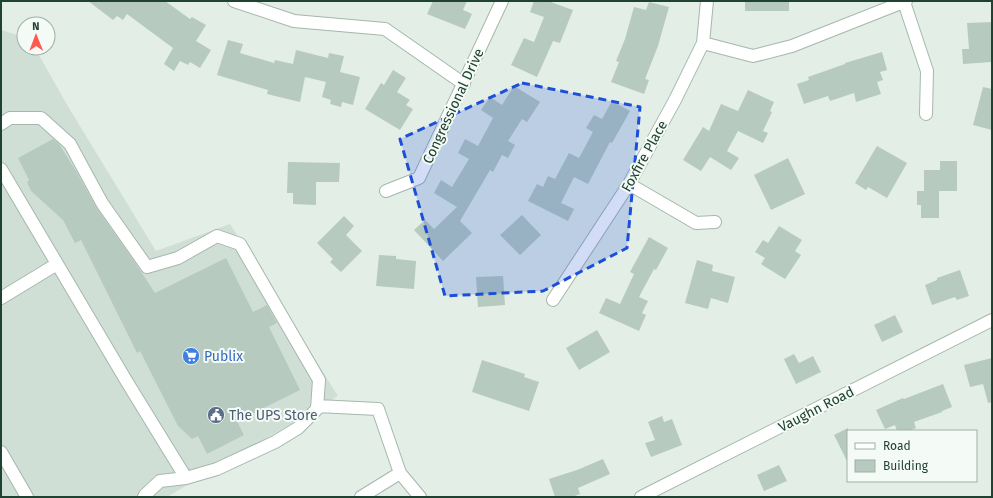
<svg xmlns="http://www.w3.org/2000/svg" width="993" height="498" viewBox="0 0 993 498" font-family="'Fira Sans',sans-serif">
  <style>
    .built { fill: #d0dfd5 }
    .building { fill: #b7cabf }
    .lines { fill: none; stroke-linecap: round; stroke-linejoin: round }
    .minor-casing { stroke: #a5b7ad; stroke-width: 14 }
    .minor { stroke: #fff; stroke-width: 12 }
    .marked { fill: #1d4ed8; fill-opacity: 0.2; stroke: #1d4ed8; stroke-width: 3; stroke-dasharray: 8 5; stroke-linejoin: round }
    .labels { text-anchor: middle; stroke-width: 4; stroke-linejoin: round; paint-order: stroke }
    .street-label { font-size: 14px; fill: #204232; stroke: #f4faf6 }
    .shop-label { font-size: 14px; fill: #366cbe; stroke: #f4faf6; text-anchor: start }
    .service-label { font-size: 14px; fill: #4e5e75; stroke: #f4faf6; text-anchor: start }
  </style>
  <rect width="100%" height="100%" fill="#e3eee7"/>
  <!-- built -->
  <path class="built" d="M1,30L24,37V48H35L66,103L156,251L230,224L338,396L167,497H1Z"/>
  <!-- building -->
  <path class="building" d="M88,1H165L190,19L192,17L206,25L196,41L211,50L200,68L190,62L188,65L180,61L174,71L164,64L173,48L127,14L123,20L117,16L113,20Z
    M433,1H467L463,10L472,14L465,29L427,14Z
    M534,1H548L573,10L560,43L553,41L537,77L511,65L524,38L534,42L544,17L530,12Z
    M745,1H789V11H745Z
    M649,2L669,7L658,46L645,79L649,80L644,94L611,82L619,62L616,61L625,39L634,7L646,10Z
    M992,22V62L963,64L962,49H969L967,23Z
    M228,40L243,44L240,53L274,63L275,60L293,64L296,50L328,58L329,53L344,56L340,72L360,77L353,105L342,102L341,107L330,104L331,100L322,97L326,82L305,77L300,102L267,94L268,90L217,75Z
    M882,52L887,70L880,72L883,80L877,82L881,94L856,102L854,93L830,101L828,96L804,104L797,84L809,80L808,77L845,64V63Z
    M393,70L406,78L397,92L410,100L406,105L413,109L400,130L365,109L381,83L384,85Z
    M514,86L540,102L527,122L522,119L508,141L515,145L508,158L502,155L493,172L490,170L460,221L472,233L443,261L414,230L425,220L434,229L457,207L434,193L441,180L452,187L469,159L458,153L465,139L478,146L493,118L481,110L490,97L502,105Z
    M983,87L992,89V130L973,125Z
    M748,90L774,102L770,111L772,112L763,131L768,133L763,143L738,131L727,151L739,158L731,170L710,157L701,171L683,160L703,127L709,131L721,104L738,111Z
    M612,101L630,111L612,143L610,142L588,184L574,177L561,203L574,209L568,221L528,201L537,184L543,187L548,176L555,179L569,153L579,158L593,132L586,128L594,115L602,119Z
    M53,139L59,144L76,171L96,207L136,264L155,293L226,258L253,312L267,305L277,323L269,327L300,390L237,421L244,435L207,454L198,436L192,439L178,426L140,351L137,353L81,240L75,243L63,220L31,191L27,182L29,180L18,158Z
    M877,146L907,163L887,198L868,187L866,190L855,183Z
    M788,158L805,194L771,210L754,175Z
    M940,161H957V191H939V218H921V205H917V191H924V170H940Z
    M288,162L340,163L339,182H316V205L293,204V193H287Z
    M522,215L541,235L520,255L500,235Z
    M344,216L354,226L346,235L362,251L341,272L330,262L333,259L317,243Z
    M779,226L802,240L795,251L801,255L785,279L761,264L765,258L755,252L763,240L768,243Z
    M649,237L668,248L656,270L654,269L639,297L648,301L642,313L646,315L639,331L599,313L606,298L620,304L634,274L630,272Z
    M379,255L396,256V259L416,261L414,289L376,286Z
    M697,260L713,265L712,271L735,277L728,303L711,298L708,309L685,303Z
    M960,270L969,296L957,300L955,297L932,305L925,285L937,280V278Z
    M503,276L505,305L478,307L476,277Z
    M895,315L903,332L882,342L874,325Z
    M597,330L610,352L579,370L566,348Z
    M794,354L799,363L813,356L821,372L796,384L784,359Z
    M992,358V402L988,403L983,384L970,387L964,365Z
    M482,360L525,374L524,377L539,382L529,411L472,392Z
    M943,384L952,407L942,411V412L914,422L916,428L908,431H897L895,425L885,429L876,410L903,398L904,399Z
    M662,416L664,422L672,419L682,445L651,457L645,443L655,440L648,422Z
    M848,428V463L834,435Z
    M603,459L610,474L578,488L580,494L572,497H555L549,479L577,470Z
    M779,465L787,481L764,491L757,475Z"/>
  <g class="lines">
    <defs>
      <path id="minor" d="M234,1L294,21L385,29L464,84
        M904,2L927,71L926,114
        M703,43L753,56L792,46L906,1
        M1,124L10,118H41L70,144L102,203L147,267L178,258L217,236L240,244L319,380L317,409L298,428L275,442L217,469L186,478L160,481L145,495L144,497
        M1,169L127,382L186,478
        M629,184L696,223L715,222
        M386,191L419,178L502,1
        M1,298L57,264
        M553,300L629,184L675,100L703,43L707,1
        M317,406L378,409L400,473L361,497
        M1,452L27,497
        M400,473L420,497
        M641,497L992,320"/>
    </defs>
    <!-- minor casing -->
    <use href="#minor" class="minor-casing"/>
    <!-- minor -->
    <use href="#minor" class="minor"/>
  </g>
  <!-- marked area -->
  <path class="marked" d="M522,83L640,107L627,248L543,291L445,296L400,139Z"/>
  <!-- icons -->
  <defs>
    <symbol id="supermarket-disc" viewBox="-11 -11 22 22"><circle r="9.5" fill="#3f7fe0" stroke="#f4faf6"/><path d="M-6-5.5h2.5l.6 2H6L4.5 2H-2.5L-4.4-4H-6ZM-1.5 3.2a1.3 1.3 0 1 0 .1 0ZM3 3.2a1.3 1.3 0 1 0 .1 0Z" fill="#fff"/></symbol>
    <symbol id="civic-disc" viewBox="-11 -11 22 22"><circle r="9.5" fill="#5c6f8a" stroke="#f4faf6"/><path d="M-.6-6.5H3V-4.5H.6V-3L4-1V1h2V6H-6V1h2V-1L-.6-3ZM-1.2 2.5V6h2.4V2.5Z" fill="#fff"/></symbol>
  </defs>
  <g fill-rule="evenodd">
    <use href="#supermarket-disc" x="181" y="346" width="20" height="20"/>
    <use href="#civic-disc" x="206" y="405" width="20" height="20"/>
  </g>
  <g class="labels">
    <!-- street labels -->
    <g class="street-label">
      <text transform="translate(453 106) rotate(-65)" y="5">Congressional Drive</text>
      <text transform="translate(644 156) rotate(-61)" y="5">Foxfire Place</text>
      <text transform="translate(816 409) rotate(-27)" y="5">Vaughn Road</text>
    </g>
    <!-- shop labels -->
    <g class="shop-label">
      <text x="204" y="361">Publix</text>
    </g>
    <!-- service labels -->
    <g class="service-label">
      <text x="229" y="420">The UPS Store</text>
    </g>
  </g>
  <!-- border -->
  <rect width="993" height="498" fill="none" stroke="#204232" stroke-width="4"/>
  <!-- legend -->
  <rect x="847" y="430" width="130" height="52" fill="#f4faf6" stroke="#9fb0a8"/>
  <rect x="855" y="443" width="20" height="6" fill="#ffffff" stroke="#9fb0a8"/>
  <text x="883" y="450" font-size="12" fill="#204232">Road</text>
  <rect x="855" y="460" width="20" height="12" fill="#b7cabf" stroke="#9fb0a8"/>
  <text x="883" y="470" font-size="12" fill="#204232">Building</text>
  <!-- north arrow -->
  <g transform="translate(36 36) rotate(359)"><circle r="19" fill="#f4faf6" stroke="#9fb0a8"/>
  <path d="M0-3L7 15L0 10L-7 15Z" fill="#ff5950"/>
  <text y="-6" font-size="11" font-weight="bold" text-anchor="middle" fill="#204232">N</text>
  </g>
</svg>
